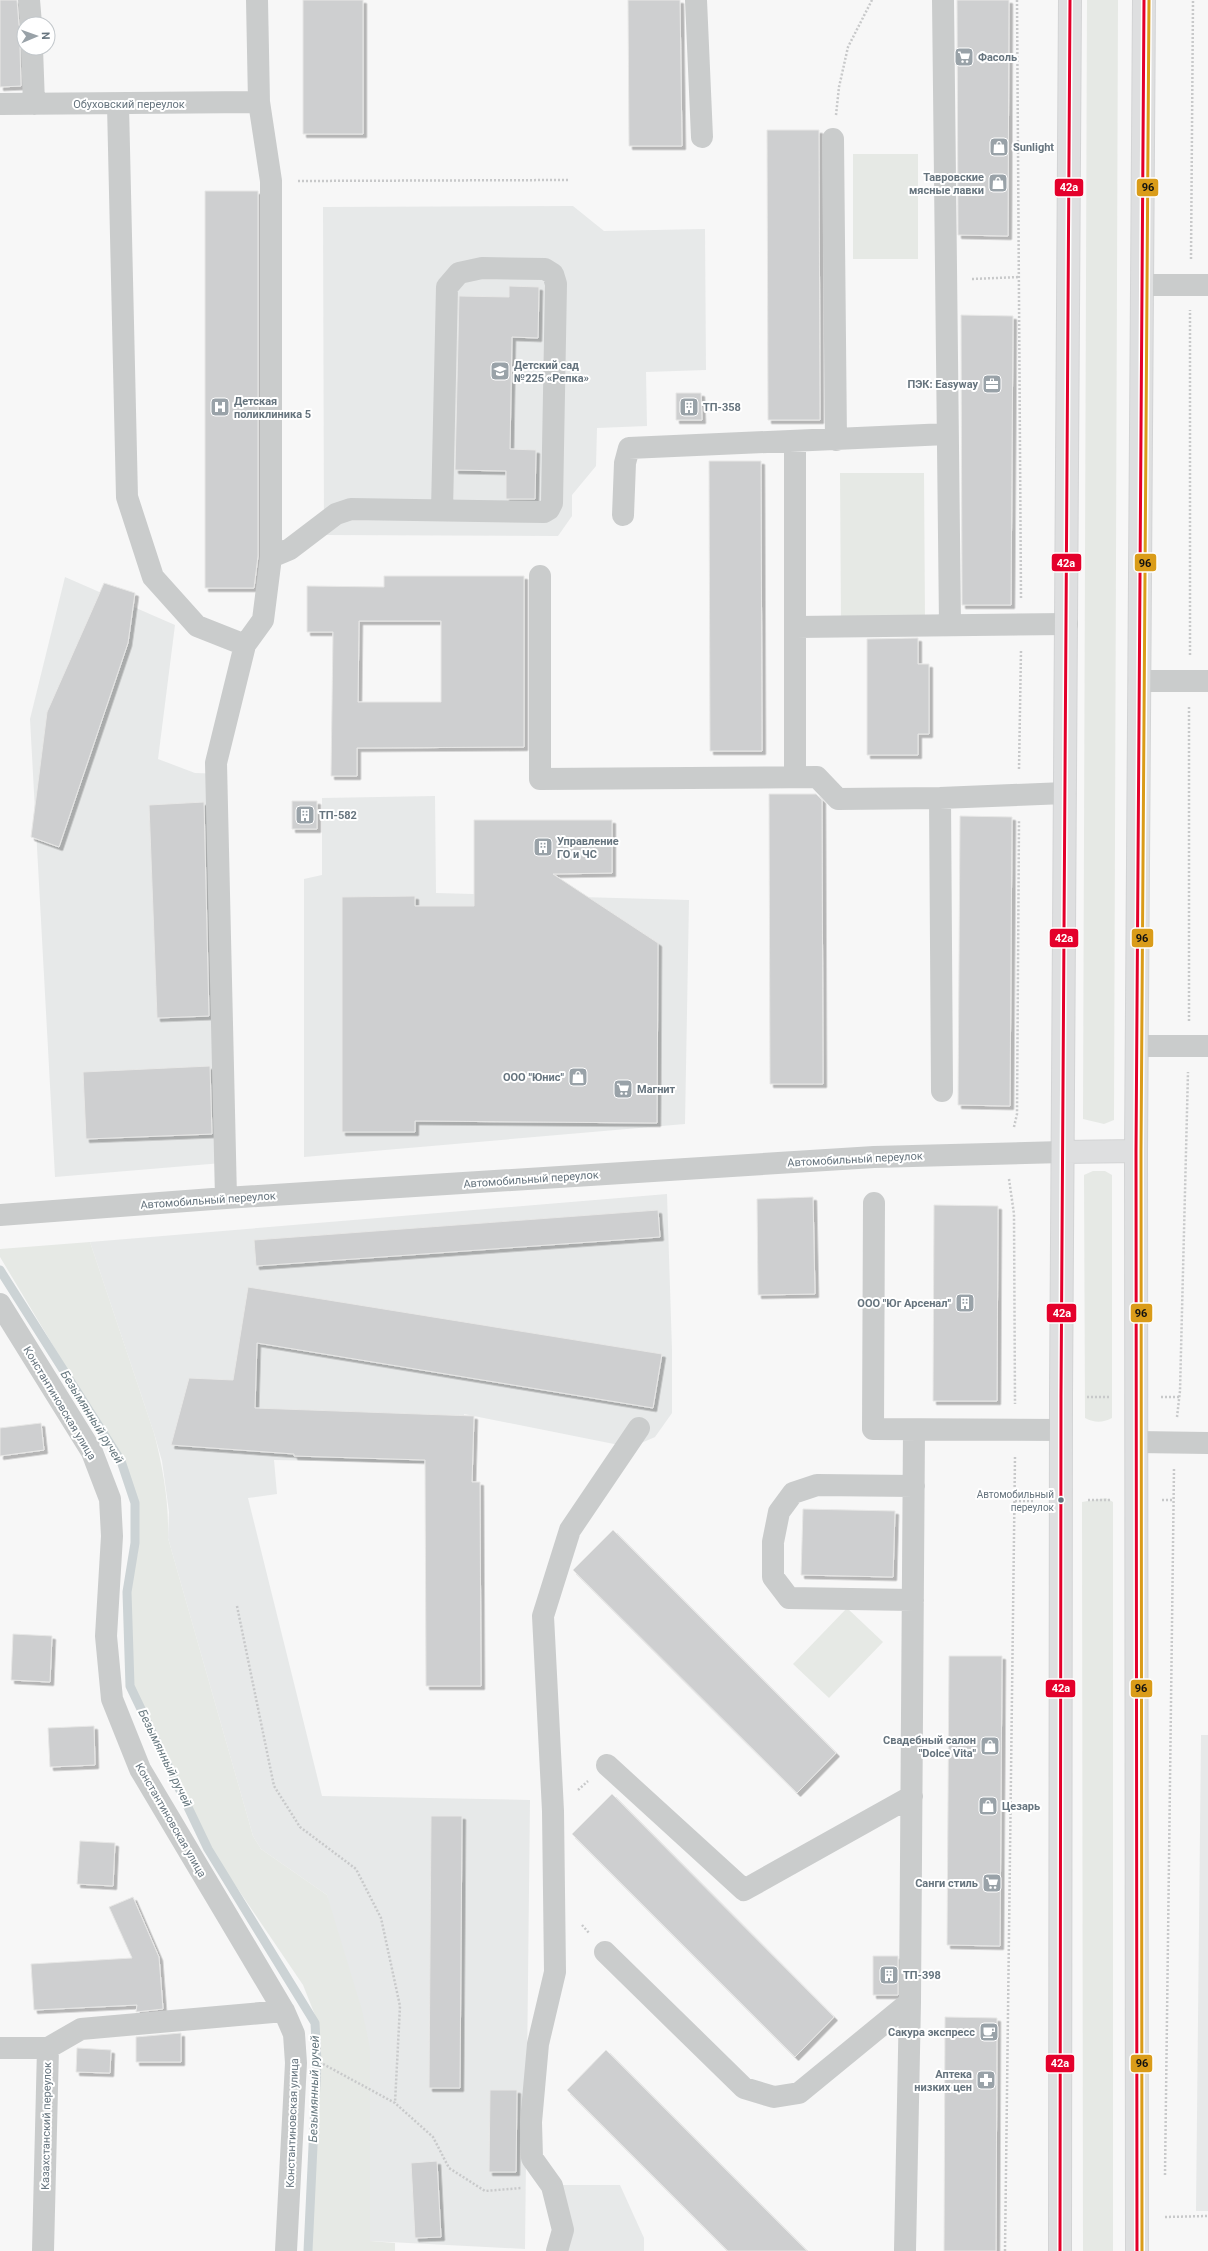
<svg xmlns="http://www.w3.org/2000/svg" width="1208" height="2251" viewBox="0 0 1208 2251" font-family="Roboto,sans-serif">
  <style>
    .built { fill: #e7e9e9 }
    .green { fill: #e6e9e5 }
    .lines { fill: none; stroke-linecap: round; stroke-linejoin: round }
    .stream { stroke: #ccd3d5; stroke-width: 9 }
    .building { fill: #cecfd0; stroke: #e7e7e6; fill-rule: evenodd; filter: url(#shadow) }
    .major-casing { stroke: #d3d4d5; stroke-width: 24 }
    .path { stroke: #c8c9ca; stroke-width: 2.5; stroke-dasharray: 2 2; stroke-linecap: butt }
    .minor { stroke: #cacccc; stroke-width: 22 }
    .major { stroke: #dedfe0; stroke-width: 22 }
    .bus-1-casing { stroke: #fff; stroke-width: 6 }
    .bus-2-casing { stroke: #fff; stroke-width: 6 }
    .bus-1 { stroke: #e4002b; stroke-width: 3 }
    .bus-2 { stroke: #da9c19; stroke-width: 3 }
    .bus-dot { fill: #66747e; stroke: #fff; stroke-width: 1.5 }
    .labels { text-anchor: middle; stroke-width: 4; stroke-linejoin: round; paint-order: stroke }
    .bus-label { font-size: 10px; fill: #66747e; stroke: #fff; text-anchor: end }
    .poi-label { font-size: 11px; font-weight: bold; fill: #66747e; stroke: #fff; text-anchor: start }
    .street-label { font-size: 11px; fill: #66747e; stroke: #fff }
    .water-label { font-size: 12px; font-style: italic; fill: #67787f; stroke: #fff }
    .line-badge { stroke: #fff; stroke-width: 1.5 }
    .badge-label { font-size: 11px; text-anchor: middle; font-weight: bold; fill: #fff }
    .pale-badge-label { font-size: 11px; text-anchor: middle; font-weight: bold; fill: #111 }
  </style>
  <defs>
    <filter id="shadow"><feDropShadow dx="3.5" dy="3.5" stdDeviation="0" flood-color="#0004"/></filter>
  </defs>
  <rect width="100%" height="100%" fill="#f7f7f7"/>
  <!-- built -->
  <path class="built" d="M573,206L604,231L705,229L706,370L646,372L647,426L597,428L596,466L572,495V516L558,536L324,535L323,207Z
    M65,577L175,625L158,759L195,773L227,774L222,1163L55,1177L30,719Z
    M435,796L436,893L689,900L685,1124L304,1157V879L322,875V798Z
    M667,1194L672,1350V1413L655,1437L639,1444H614L464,1414V1464L274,1460L277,1494L248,1498L322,1796L530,1800L525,2249L370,2241L368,2165L327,1895L261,1849L253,1836L168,1538L169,1512L162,1461L154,1433L90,1242Z
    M1201,1735H1208V2211H1196Z
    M555,2185H620L644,2238V2251H555Z"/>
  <!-- green -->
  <path class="green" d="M1087,0H1118L1114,1120L1104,1124L1083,1119Z
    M853,154H918V259H853Z
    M840,473H924L925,619H841Z
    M1093,1171H1105L1112,1175V1418C1102,1423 1095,1423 1085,1418L1084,1175Z
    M90,1242L154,1433C163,1468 169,1502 168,1538L253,1836L261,1849L327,1895L362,2010L370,2048V2241L395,2243V2251H312L319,2025L303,1985L210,1848L130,1682L125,1601L138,1552V1510L120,1457L0,1257V1249Z
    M1106,1498L1113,1502V2251H1083L1082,1502Z
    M847,1608L883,1642L829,1698L793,1664Z"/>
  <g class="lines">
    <!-- stream -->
    <path class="stream" d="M0,1270L121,1461L135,1503V1543L127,1592L130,1686L208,1849L315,2023L317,2062L308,2251"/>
  </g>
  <!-- building -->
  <path class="building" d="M0,0H17L19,25L22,32L20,48L21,86L0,87Z
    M303,0H363V134H303Z
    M628,0H680L682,146H629Z
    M957,0H1009L1008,236L958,235Z
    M767,130H819L820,420H768Z
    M205,191H258V556L254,588H205Z
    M509,286L539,287L538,338L512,337L510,449L536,450L535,499H506V471L455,470L459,296L509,297Z
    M961,315L1013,316L1011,605H962Z
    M676,393H701L702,420H676Z
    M709,461H761L762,751H710Z
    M384,576H524V747L357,748V776H331L333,632H307V586L384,587ZM359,621H441V702H358Z
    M104,583L135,593L128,643L59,847L31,837L47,712Z
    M918,638V664H929V734H918V755H867V639Z
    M769,794H816L822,800L823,1084H770Z
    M292,801H317V829H292Z
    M204,802L209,1016L157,1018L149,805Z
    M960,816L1012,817L1010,1106L958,1105Z
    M474,820H612V873L553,874L658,943L657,1123L415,1121V1132H342V897L415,896V906H474Z
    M210,1066L212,1134L86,1139L83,1072Z
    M813,1197L815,1294L758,1295L757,1199Z
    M934,1205L998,1206L997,1401H933Z
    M658,1210L660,1237L256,1266L254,1240Z
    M248,1287L662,1354L653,1408L257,1343L255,1408L474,1416L472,1482H480L481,1686H426L425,1460L294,1456V1454L171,1445L189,1378L233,1380Z
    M41,1423L44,1450L0,1456V1428Z
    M803,1509L895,1511L893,1577L801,1575Z
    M613,1530L836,1753L797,1793L573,1570Z
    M13,1634L52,1636L50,1682L11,1680Z
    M949,1656H1002L1000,1946L947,1945Z
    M94,1726L95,1765L50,1767L48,1728Z
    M612,1794L834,2017L795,2057L572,1834Z
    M431,1816H462L460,2088H429Z
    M80,1841L115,1843L113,1886L77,1884Z
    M133,1897L159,1957L163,2009L136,2012L137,2005L34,2010L31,1964L132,1958L109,1907Z
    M873,1956H898V1995H873Z
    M945,2017L997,2018L996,2251H944Z
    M181,2033V2062H136V2037Z
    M77,2048L111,2050L110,2073L76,2072Z
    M606,2050L807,2251H728L567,2090Z
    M490,2090H517L516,2172H489Z
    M437,2161L441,2237L415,2238L411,2163Z"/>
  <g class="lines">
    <defs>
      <path id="major" d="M1063,1152L1136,1151
        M1060,2251L1061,1397L1070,0
        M1137,2251L1136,1151L1144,0"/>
    </defs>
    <!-- major casing -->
    <use href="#major" class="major-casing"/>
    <!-- path -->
    <path class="path" d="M1017,0L1021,599
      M836,115L839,87L848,47L872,0
      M298,181L568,180
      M1191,259L1193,0
      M972,279L1019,277
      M1190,655V310
      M1019,769L1021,650
      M1189,1021V706
      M1014,1127L1017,1114L1019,820
      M1009,1179L1014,1214L1015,1404
      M1087,1397H1110
      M1161,1397H1180
      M1177,1417L1180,1391L1188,1072
      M1088,1500H1111
      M1162,1500H1173
      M1015,1501H1035
      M237,1606L274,1786L300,1827L356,1869L381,1918L400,2006L395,2103
      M578,1790L588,1781
      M582,1925L589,1933
      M323,2064L395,2103L433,2137L449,2168L485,2191L521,2188
      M1165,2175L1174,1468
      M1165,2217L1208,2216
      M1005,2251L1015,1457"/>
    <!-- minor -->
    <path class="minor" d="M29,0L31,24
      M696,0L702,137
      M943,0L950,625
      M32,48L34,104
      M0,104L259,102
      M118,105L127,497L153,577L197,626L245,645
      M833,139L836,440
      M1142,285H1208
      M795,442V777
      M623,515L625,463L629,448L947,434
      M271,557L290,549L336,514L351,509L544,512L549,509L552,503L556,284L553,274L545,269L482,268L459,273L447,287L442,510
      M540,576V779L817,777L838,799L940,798L1065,793
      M796,627L1067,624
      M1139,681H1208
      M940,798L942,1091
      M1137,1046H1208
      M226,1198L216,763L245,645L263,620L271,557V181L259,102L257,0
      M874,1203L873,1429L1061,1430
      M0,1215L226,1198L874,1157L1063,1152
      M0,1304L92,1452L110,1499L112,1536L106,1636L112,1699L140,1769L284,2011L294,2034L296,2063L286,2251
      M1137,1442L1208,1443
      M913,1600L789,1598L773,1577V1542L779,1512L793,1493L817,1485L914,1486
      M607,1765L744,1890L912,1796
      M605,1952L744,2088L774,2097L799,2093L910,2002
      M0,2048H48L43,2251
      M48,2048L81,2029L284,2011
      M557,2251L563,2230L552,2186L532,2158L531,2122L538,2044L555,1972L553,1811L543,1616L570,1530L639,1428
      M905,2251L910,2002L914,1430"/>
    <!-- major -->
    <use href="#major" class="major"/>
    <defs>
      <path id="bus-1" d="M1060,2251L1061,1397L1070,0
        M1137,2251L1136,1151L1144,0"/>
      <path id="bus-2" d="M1142,2251L1141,1151L1149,0"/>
    </defs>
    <!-- bus-1 casing -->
    <use href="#bus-1" class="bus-1-casing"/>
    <!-- bus-2 casing -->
    <use href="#bus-2" class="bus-2-casing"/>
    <!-- bus-1 -->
    <use href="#bus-1" class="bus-1"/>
    <!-- bus-2 -->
    <use href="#bus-2" class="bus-2"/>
  </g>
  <!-- icons -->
  <defs>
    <symbol id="supermarket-square" viewBox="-11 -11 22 22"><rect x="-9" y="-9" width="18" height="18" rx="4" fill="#99a2a8" stroke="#fff"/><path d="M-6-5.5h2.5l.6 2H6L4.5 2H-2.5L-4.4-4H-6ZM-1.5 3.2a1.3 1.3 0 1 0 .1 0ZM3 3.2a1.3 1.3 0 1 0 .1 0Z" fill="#fff"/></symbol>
    <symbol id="shop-square" viewBox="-11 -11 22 22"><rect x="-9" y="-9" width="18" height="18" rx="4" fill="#99a2a8" stroke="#fff"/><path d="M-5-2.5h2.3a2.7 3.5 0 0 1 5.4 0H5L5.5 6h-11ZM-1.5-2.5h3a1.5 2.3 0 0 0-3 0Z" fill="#fff"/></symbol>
    <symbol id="school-square" viewBox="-11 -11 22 22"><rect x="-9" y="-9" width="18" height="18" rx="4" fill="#99a2a8" stroke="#fff"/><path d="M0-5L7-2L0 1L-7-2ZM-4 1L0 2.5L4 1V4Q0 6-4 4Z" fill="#fff"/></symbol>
    <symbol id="office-square" viewBox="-11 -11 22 22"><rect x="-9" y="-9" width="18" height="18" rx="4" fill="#99a2a8" stroke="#fff"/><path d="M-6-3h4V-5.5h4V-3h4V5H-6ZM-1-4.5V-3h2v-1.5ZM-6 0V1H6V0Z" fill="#fff"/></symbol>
    <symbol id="hospital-square" viewBox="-11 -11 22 22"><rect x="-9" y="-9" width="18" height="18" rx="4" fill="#99a2a8" stroke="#fff"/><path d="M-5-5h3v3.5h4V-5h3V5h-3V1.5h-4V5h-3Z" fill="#fff"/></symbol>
    <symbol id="building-square" viewBox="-11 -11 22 22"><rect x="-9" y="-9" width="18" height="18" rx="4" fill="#99a2a8" stroke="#fff"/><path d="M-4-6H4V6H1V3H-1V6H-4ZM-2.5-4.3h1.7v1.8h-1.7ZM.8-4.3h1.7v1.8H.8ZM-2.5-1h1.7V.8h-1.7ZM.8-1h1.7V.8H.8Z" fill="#fff"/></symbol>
    <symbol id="cafe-square" viewBox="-11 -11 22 22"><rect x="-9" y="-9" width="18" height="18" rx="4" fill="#99a2a8" stroke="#fff"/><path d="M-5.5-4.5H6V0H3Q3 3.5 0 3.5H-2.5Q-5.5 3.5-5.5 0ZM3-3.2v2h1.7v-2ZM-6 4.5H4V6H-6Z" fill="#fff"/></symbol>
    <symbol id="pharmacy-square" viewBox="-11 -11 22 22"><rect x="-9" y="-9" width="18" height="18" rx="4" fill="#99a2a8" stroke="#fff"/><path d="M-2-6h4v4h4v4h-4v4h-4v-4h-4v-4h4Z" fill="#fff"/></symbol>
  </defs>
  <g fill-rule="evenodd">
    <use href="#supermarket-square" x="953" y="46" width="22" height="22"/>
    <use href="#shop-square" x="988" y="136" width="22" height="22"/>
    <use href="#shop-square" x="987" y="172" width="22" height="22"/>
    <use href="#school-square" x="489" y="360" width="22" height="22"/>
    <use href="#office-square" x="981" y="373" width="22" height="22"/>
    <use href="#hospital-square" x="209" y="396" width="22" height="22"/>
    <use href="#building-square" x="678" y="396" width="22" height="22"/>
    <use href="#building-square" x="294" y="804" width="22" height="22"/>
    <use href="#building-square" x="532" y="836" width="22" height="22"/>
    <use href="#shop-square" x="567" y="1066" width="22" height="22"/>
    <use href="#supermarket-square" x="612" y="1078" width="22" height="22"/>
    <use href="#building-square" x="954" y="1292" width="22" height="22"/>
    <use href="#shop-square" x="979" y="1735" width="22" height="22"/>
    <use href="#shop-square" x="977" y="1795" width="22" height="22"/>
    <use href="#supermarket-square" x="981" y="1872" width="22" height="22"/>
    <use href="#building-square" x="878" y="1964" width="22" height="22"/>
    <use href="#cafe-square" x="978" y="2021" width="22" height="22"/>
    <use href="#pharmacy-square" x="975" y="2069" width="22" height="22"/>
  </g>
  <!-- markers -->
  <circle class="bus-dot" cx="1061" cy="1500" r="3.5"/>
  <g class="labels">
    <!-- bus labels -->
    <g class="bus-label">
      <text x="1054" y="1498">Автомобильный<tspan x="1054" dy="13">переулок</tspan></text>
    </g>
    <!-- poi labels -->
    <g class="poi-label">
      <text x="978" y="61">Фасоль</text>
      <text x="1013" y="151">Sunlight</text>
      <text x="984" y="181" text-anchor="end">Тавровские<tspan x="984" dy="13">мясные лавки</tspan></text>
      <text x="514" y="369">Детский сад<tspan x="514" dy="13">№225 «Репка»</tspan></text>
      <text x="978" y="388" text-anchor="end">ПЭК: Easyway</text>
      <text x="234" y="405">Детская<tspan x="234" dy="13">поликлиника 5</tspan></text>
      <text x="703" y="411">ТП-358</text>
      <text x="319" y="819">ТП-582</text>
      <text x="557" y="845">Управление<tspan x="557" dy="13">ГО и ЧС</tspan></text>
      <text x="564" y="1081" text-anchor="end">ООО "Юнис"</text>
      <text x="637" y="1093">Магнит</text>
      <text x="951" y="1307" text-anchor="end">ООО "Юг Арсенал"</text>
      <text x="976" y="1744" text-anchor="end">Свадебный салон<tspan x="976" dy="13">"Dolce Vita"</tspan></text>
      <text x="1002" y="1810">Цезарь</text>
      <text x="978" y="1887" text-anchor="end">Санги стиль</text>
      <text x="903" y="1979">ТП-398</text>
      <text x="975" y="2036" text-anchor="end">Сакура экспресс</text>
      <text x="972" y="2078" text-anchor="end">Аптека<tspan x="972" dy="13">низких цен</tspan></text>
    </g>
    <!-- street labels -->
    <g class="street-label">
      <text x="129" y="108">Обуховский переулок</text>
      <text transform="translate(855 1159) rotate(-3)" y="4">Автомобильный переулок</text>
      <text transform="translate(531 1179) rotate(-4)" y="4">Автомобильный переулок</text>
      <text transform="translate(208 1200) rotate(-4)" y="4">Автомобильный переулок</text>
      <text transform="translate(60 1403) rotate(59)" y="4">Константиновская улица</text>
      <text transform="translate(171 1820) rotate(60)" y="4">Константиновская улица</text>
      <text transform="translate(292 2123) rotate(-88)" y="4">Константиновская улица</text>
      <text transform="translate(46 2126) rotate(-89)" y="4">Казахстанский переулок</text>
    </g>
    <!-- water labels -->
    <g class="water-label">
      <text transform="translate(92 1417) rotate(58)" y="4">Безымянный ручей</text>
      <text transform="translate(165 1758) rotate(64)" y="4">Безымянный ручей</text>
      <text transform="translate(314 2089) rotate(-89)" y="4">Безымянный ручей</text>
    </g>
  </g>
  <g class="line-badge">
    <rect x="1136" y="178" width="23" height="19" rx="4" fill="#da9c19"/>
    <rect x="1054" y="178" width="30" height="19" rx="4" fill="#e4002b"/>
    <rect x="1134" y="553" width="23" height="19" rx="4" fill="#da9c19"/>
    <rect x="1051" y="553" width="31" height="19" rx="4" fill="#e4002b"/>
    <rect x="1131" y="928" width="23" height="20" rx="4" fill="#da9c19"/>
    <rect x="1049" y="928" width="30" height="20" rx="4" fill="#e4002b"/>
    <rect x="1130" y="1303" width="23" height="20" rx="4" fill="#da9c19"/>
    <rect x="1046" y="1303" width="31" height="20" rx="4" fill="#e4002b"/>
    <rect x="1045" y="1679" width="31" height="19" rx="4" fill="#e4002b"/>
    <rect x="1130" y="1679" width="23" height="19" rx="4" fill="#da9c19"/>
    <rect x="1045" y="2054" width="30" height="19" rx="4" fill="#e4002b"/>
    <rect x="1130" y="2054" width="23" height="19" rx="4" fill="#da9c19"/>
  </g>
  <g class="badge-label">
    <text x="1069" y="191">42a</text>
    <text x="1066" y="567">42a</text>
    <text x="1064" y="942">42a</text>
    <text x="1062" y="1317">42a</text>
    <text x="1061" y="1692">42a</text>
    <text x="1060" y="2067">42a</text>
  </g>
  <g class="pale-badge-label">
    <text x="1148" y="191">96</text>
    <text x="1145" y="567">96</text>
    <text x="1142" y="942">96</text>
    <text x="1141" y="1317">96</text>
    <text x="1141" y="1692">96</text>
    <text x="1142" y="2067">96</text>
  </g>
  <!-- north arrow -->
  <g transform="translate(36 36) rotate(88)"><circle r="19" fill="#ffffff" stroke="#c2c7cb"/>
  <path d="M0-3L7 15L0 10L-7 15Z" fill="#99a2a8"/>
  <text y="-6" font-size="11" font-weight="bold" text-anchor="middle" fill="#66747e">N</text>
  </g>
</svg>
